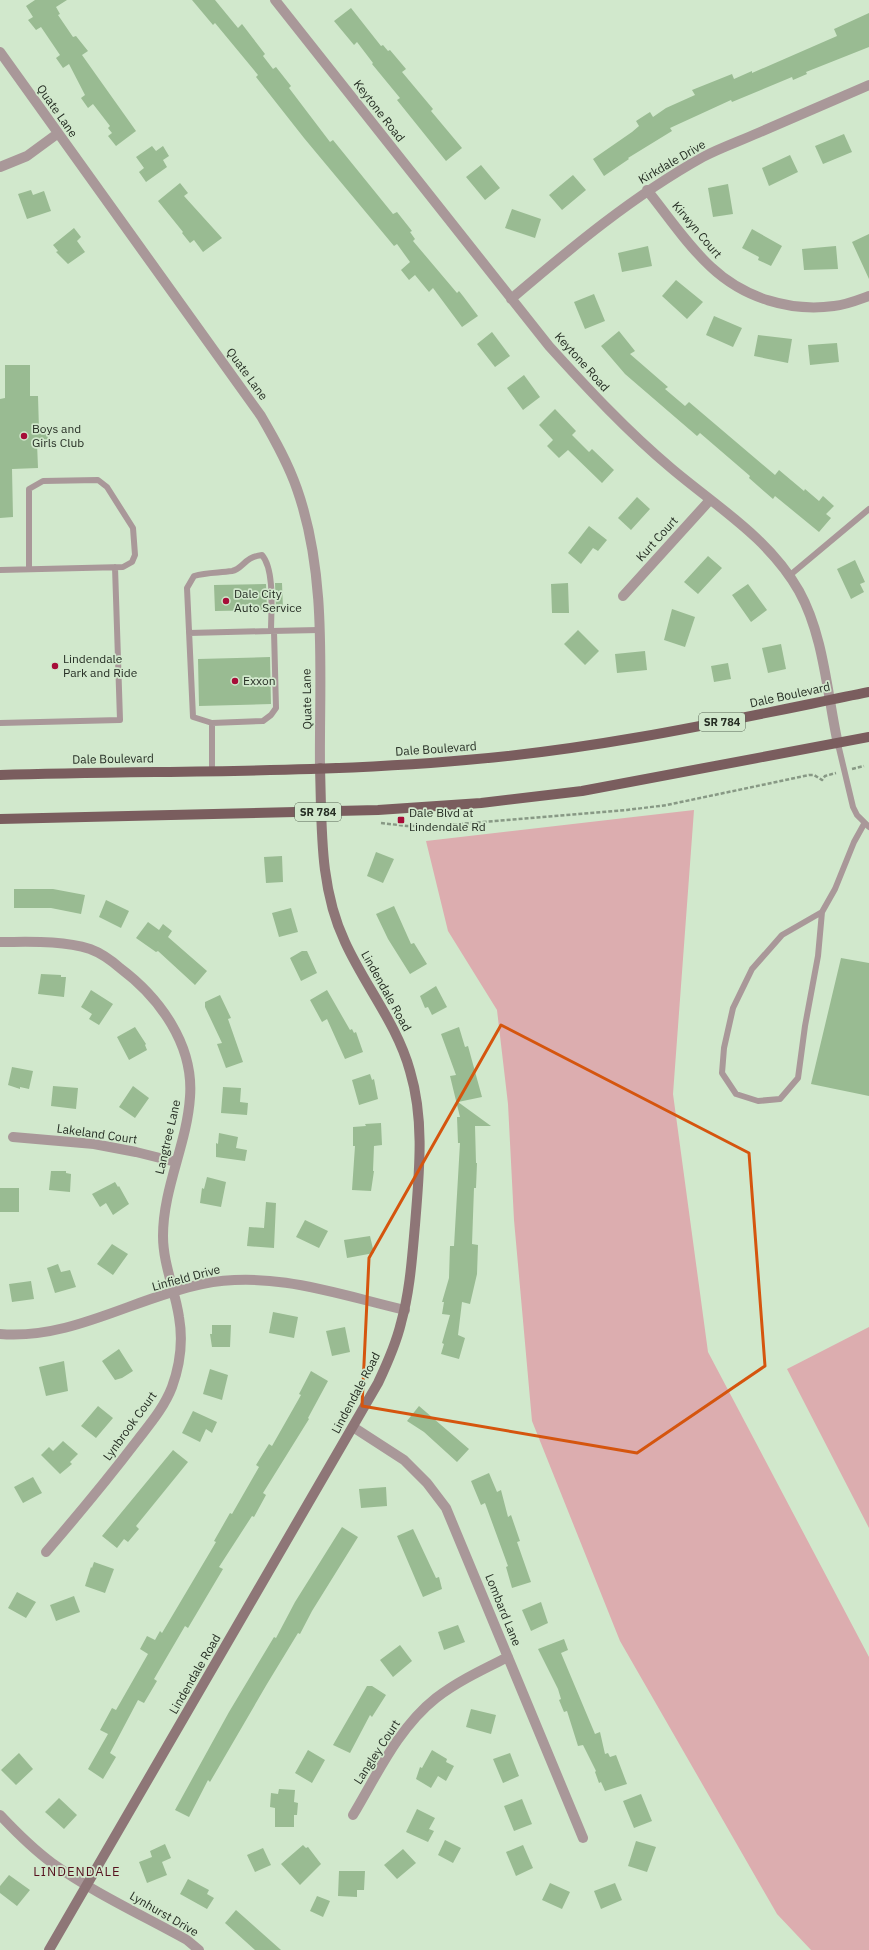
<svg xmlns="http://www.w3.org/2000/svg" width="869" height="1950" viewBox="0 0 869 1950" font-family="'IBM Plex Sans',sans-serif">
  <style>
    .green { fill: #dcadaf }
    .building { fill: #99bb92 }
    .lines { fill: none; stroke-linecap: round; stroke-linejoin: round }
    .path { stroke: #889985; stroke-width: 2.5; stroke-dasharray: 4 2; stroke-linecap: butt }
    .lane { stroke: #a99899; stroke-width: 6 }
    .street { stroke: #a99899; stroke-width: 10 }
    .secondary { stroke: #8e7677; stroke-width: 10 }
    .primary { stroke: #7a5d5e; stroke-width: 10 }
    .marked { fill: none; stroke: #d5550e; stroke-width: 3; stroke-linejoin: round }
    .poi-dot { fill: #a60d38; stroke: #d1e8cc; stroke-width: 1.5 }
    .labels { text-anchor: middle; stroke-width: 3.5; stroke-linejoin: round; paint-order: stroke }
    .shield { fill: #d1e8cc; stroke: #596656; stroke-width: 1 }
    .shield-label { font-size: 11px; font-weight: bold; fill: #262e24 }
    .street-label { font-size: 12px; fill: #262e24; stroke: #d1e8cc }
    .poi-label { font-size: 12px; fill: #262e24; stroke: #d1e8cc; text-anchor: start }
    .neighbourhood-label { font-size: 13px; letter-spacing: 1px; fill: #56111e; stroke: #d1e8cc }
  </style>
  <rect width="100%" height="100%" fill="#d1e8cc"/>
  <!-- green -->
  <path class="green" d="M694,810L673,1094L708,1352L869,1657V1950H811L777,1914L620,1641L532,1421L514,1220L508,1104L497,1010L448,931L426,841Z
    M869,1327V1528L787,1369Z"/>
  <!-- building -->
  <path class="building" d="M35,0H67L56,7L60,14L58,15L73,37L76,36L88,51L82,55L136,131L116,146L108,136L112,133L108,128L110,126L93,104L88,108L81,98L85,95L69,64L63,68L56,58L60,55L41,27L36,30L28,20L33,17L26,6Z
    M192,0H215L238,28L242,24L265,54L263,56L273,69L276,67L291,86L289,88L330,142L333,140L393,214L397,212L412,231L410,232L415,239L413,241L457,293L459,291L463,296L478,316L462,327L433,288L429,292L415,275L409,280L401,270L410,262L397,244L394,246L304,138L256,77L258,75L215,23L213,25Z
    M351,8L381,46L383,45L388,51L390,50L406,69L402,72L433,109L431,111L462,148L446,161L397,100L400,98L372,64L373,63L357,42L354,45L334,21Z
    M869,13V47L806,72L807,74L793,80L792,77L732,102L731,100L670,128L672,131L628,158L629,159L604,176L593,159L632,132L639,126L636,121L650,112L653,117L666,108L695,95L692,90L732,74L734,79L752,71V73L837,36L834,29Z
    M844,134L852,152L823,164L815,146Z
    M152,146L156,151L163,146L169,156L163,160L167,167L146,182L139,172L144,168L136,157Z
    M790,155L798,172L769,186L762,168Z
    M481,165L500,188L485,200L466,177Z
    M573,175L586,190L562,210L549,195Z
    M180,183L188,193L184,196L222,238L203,252L194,240L190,243L182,233L183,232L158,201Z
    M728,184L733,214L713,217L708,188Z
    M31,190L33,195L44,191L51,211L27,219L18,194Z
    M512,209L541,219L535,238L505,228Z
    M74,228L81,237L77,241L85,252L68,264L56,252L58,251L53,245Z
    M752,229L782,246L771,266L758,260L759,257L742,248Z
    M869,234V279L852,242Z
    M648,246L652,266L622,272L618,253Z
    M836,246L838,269L804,270L802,249Z
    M676,280L703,302L687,319L662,296Z
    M594,294L605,321L585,329L574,302Z
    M714,316L742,328L733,347L706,335Z
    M619,331L635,351L630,354L668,387L665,389L685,406L689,402L775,475L779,470L804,491L805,489L819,501L823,496L834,506L826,514L831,518L819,532L775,496L773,499L749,478L750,476L700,433L697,436L625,374L601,346Z
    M492,332L510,356L495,367L477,344Z
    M758,335L792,339L788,363L754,356Z
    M837,343L839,362L810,365L808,345Z
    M5,365H30V396H38L39,430H48V442L37,443L38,468L12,469L13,517L0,518V399L5,398Z
    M524,375L540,397L523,410L507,388Z
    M555,409L576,431L572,435L589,452L592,449L614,470L602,483L568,450L559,458L547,446L553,440L539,425Z
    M637,497L650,509L631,530L618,518Z
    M589,526L607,540L598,551L593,548L581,564L568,553Z
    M708,556L722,568L698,594L684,582Z
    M855,560L865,582L860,584L864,592L851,599L837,569Z
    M275,583H282L283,609H276Z
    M568,583L569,613H552L551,584Z
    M266,584L267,610L215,611L214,585Z
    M748,584L767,610L751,622L732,595Z
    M672,609L695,617L685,647L664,640Z
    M578,630L599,651L585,665L564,644Z
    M781,644L786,669L768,673L762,648Z
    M645,651L647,670L617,673L615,654Z
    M270,657L271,704L199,706L198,659Z
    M728,663L731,679L714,682L711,666Z
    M376,852L394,859L383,883L367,876Z
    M282,856L283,882L266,883L264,857Z
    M14,889H53L85,895L81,914L51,908H14Z
    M106,900L129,911L121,928L99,917Z
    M394,906L411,944L414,943L427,964L410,974L388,939L376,914Z
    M291,908L298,932L279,937L272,913Z
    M148,922L159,930L163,924L172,931L168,937L207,971L195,985L158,951L156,952L136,938Z
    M302,951H307L317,973L301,981L290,958Z
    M841,958L869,963V1096L811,1084Z
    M41,974L61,975V977H66L64,997L38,994Z
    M436,986L447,1007L432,1015L428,1007L425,1008L420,996Z
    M91,990L113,1004L99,1025L89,1019L92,1014L81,1007Z
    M327,990L350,1030L352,1029L354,1033L356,1032L363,1052L345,1059L327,1019L322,1022L310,1000Z
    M220,995L231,1018L228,1019L243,1062L226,1068L217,1044L222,1043L205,1007V1002Z
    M135,1027L146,1044L145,1045L147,1050L129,1060L117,1037Z
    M459,1027L465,1047L468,1046L482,1097L458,1102L491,1126H475L476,1163H477L476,1188H474L472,1244L478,1245L477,1274L470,1304L462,1302L458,1335L465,1338L459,1359L441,1354L444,1344L442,1343L450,1315L442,1314L444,1302H442L449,1278L450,1246H454L460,1143H458L457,1117H460L450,1076L456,1075L441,1034Z
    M12,1067L33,1071L29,1089L20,1087V1089L8,1085Z
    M370,1074L372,1080L374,1079L378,1099L359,1105L352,1080Z
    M53,1086L78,1088L76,1109L51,1106Z
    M133,1086L149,1098L135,1118L119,1107Z
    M223,1087L241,1088L240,1102L248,1103L247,1115L221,1113Z
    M381,1123L382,1145L374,1146L373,1171H374L371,1191L352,1190L355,1146H353V1127L366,1126L365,1124Z
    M219,1133L238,1137L236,1148L247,1150L245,1161L216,1157V1143L218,1144Z
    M51,1171H66V1173L71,1174L70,1192L49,1190Z
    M207,1177L226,1182L221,1207L200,1203L202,1188L204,1189Z
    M115,1182L118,1187L119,1186L129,1204L113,1215L106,1203L100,1207L92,1194Z
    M0,1188H19V1212H0Z
    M266,1202L276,1203L274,1248L247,1246L249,1227L264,1228Z
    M305,1220L328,1231L319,1248L296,1237Z
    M370,1236L374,1253L347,1258L344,1240Z
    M112,1244L128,1254L113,1275L97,1264Z
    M58,1264L61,1272L70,1270L76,1287L55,1293L47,1268Z
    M31,1281L34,1299L12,1302L9,1284Z
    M273,1312L298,1317L294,1338L269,1333Z
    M212,1325H231L230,1347H212L210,1334H212Z
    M345,1327L350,1352L332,1356L326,1331Z
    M119,1349L133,1371L122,1378L115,1380L102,1361Z
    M64,1361L68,1391L46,1396L39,1367Z
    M210,1369L228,1375L222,1400L203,1394Z
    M311,1371L328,1381L308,1418L309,1419L263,1493L266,1495L254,1517L252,1516L219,1567L223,1569L188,1628L185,1626L154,1679L157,1681L144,1703L138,1700L110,1753L116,1757L103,1779L88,1769L108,1734L100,1730L112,1708L116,1710L148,1654L140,1649L147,1636L155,1640L160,1631L162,1633L216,1542L214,1541L230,1513L232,1514L259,1467L256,1465L269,1444L272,1446L301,1395L299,1394Z
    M98,1406L113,1418L96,1438L81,1426Z
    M419,1406L469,1449L457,1462L424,1432L407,1421Z
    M193,1411L217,1422L212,1433L206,1429L200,1442L182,1433Z
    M63,1441L78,1454L70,1462L72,1464L60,1474L41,1455L49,1447L53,1451Z
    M173,1450L188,1462L136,1526L139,1529L128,1542L124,1539L117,1548L102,1536Z
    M489,1473L497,1492L501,1490L508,1517L511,1515L520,1541L517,1542L531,1582L512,1588L506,1567L508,1566L485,1503L481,1505L471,1481Z
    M33,1477L42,1493L23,1503L14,1487Z
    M386,1487L387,1506L361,1508L359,1489Z
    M342,1527L358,1537L312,1611L300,1634L298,1633L267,1684L210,1782L208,1780L189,1817L175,1810L229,1712L274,1637L276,1638L295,1602Z
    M413,1529L436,1578L439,1577L442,1589L423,1597L397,1536Z
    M94,1562L114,1569L105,1593L85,1586L91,1567L92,1568Z
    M17,1592L36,1602L26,1618L8,1608Z
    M74,1596L80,1612L56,1621L50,1605Z
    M541,1602L548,1623L531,1631L522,1610Z
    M458,1625L465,1642L444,1650L438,1632Z
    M564,1639L568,1650L561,1653L595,1734L600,1732L605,1754L608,1753L610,1757L616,1755L627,1784L605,1791L601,1782L599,1783L595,1772L596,1771L583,1745L578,1746L567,1711L564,1712L559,1700L561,1699L558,1689L538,1649Z
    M400,1645L412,1661L393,1677L380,1660Z
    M367,1686H372L386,1695L372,1717L370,1715L350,1753L333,1745Z
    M471,1709L496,1715L491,1734L466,1727Z
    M308,1750L325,1760L312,1783L295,1773Z
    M432,1750L447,1759L446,1762L454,1766L446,1781L438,1776L431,1788L416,1779L420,1767L422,1768Z
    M19,1753L33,1769L16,1785L1,1770Z
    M510,1753L519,1776L503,1783L493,1759Z
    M279,1789L295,1790L294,1802L298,1803L297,1815H294V1827H275V1808L270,1807L271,1793L278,1794Z
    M641,1794L652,1821L634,1828L623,1801Z
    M59,1798L77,1815L64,1829L45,1812Z
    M522,1799L532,1824L514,1831L504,1806Z
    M417,1809L435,1818L429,1829L434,1831L428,1842L406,1832Z
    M445,1840L461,1848L453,1863L438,1855Z
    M636,1841L656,1847L647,1872L628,1866Z
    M165,1844L171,1858L162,1862L167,1875L147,1883L139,1862L152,1857L150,1851Z
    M303,1845L306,1848L308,1847L321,1864L300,1885L281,1864Z
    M523,1845L533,1868L516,1876L506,1852Z
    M263,1848L271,1865L255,1872L247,1855Z
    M403,1849L416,1863L397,1879L384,1865Z
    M339,1871H365L364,1890H357V1897L338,1896Z
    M9,1875L30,1890L17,1906L0,1893V1886Z
    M188,1879L209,1890L207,1894L214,1898L207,1909L180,1894Z
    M550,1883L570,1892L562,1909L542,1900Z
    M615,1883L622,1900L601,1909L594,1891Z
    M317,1896L330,1901L323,1917L310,1911Z
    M236,1910L281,1950H255L225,1923Z"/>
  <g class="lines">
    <!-- path -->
    <path class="path" d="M852,769L864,766
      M381,823L407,826H436L627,810L667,805L809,775H814L822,780L825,776L836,773"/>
    <!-- lane -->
    <path class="lane" d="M0,570L123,567L132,562L135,555L133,528L107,487L98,480L43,481L29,489V569
      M789,576L869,509
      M271,631L319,630
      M189,633L271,631C271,612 275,570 262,555C244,557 243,569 232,571C219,573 207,572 194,576L187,588L193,717L212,723V771
      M0,723L120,720L115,567
      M212,723L263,721L271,715L276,708L274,631
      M838,744L853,807L857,815L869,827
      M822,912L818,956L805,1026L798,1078L780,1099L758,1101L736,1094L722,1073L724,1048L733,1008L752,969L782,935L822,912L835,889L854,842L864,824"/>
    <!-- street -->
    <path class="street" d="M275,0L549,346C588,389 627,431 671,468C717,507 769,538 799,591C824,636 827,694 838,744
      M0,52L261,416C275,440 288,463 297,489C328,577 319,676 320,768
      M0,167L27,156L57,134
      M647,190C668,216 687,245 711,267C744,298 790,312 834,306C846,305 858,300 869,296
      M511,299C572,247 633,196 703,157C720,148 740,141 758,133C795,117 832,101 869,85
      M623,596L710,500
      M0,942C29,942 62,940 90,949C101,953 112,961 120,968C160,998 194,1045 190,1097C187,1144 163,1188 163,1236C163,1264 175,1290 179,1317C183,1340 180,1365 172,1387C164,1408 149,1425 136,1442C107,1480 77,1516 46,1552
      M13,1137L94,1144L136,1152L176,1162
      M0,1334C71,1340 134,1298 202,1284C272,1270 337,1294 405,1310
      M353,1427L404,1460L427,1483L446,1508L583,1838
      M0,1815C16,1832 33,1849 52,1863C94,1893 142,1915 187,1940L199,1950
      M353,1815C377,1775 398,1728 436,1698C458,1681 484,1669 508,1657"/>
    <!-- secondary -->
    <path class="secondary" d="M49,1950L378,1383C387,1364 396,1344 401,1323C410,1291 412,1258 415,1225C419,1174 425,1121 410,1071C397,1024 365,986 345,942C319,887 322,827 320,768"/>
    <!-- primary -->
    <path class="primary" d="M0,775C155,770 311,774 466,760C602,749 735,719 869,692
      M0,819L378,810L481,803L582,791L869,737"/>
  </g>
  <!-- marked area -->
  <path class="marked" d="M501,1025L749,1153L765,1366L637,1453L362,1406L369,1258Z"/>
  <!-- markers -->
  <g class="poi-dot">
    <circle cx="24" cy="436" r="4"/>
    <circle cx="226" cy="601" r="4"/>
    <circle cx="55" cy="666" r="4"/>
    <circle cx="235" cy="681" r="4"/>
    <rect x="397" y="816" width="8" height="8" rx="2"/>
  </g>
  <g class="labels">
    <!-- shield labels -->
    <g class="shield">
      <rect x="699" y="713" width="46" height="18" rx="3"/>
      <rect x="295" y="803" width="46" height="18" rx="3"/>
    </g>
    <g class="shield-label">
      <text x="722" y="726">SR 784</text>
      <text x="318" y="816">SR 784</text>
    </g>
    <!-- street labels -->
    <g class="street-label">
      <text transform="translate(57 111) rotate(55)" y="4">Quate Lane</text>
      <text transform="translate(379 111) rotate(52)" y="4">Keytone Road</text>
      <text transform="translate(672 162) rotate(-30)" y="4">Kirkdale Drive</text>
      <text transform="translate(697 230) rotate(50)" y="4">Kirwyn Court</text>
      <text transform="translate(582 362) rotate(48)" y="4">Keytone Road</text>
      <text transform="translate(247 374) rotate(54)" y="4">Quate Lane</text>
      <text transform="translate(657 539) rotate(-48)" y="4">Kurt Court</text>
      <text transform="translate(790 695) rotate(-12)" y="4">Dale Boulevard</text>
      <text transform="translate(307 699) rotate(-91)" y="4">Quate Lane</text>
      <text transform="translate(436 749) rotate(-4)" y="4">Dale Boulevard</text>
      <text transform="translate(113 759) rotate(-1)" y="4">Dale Boulevard</text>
      <text transform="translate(386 991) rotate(61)" y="4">Lindendale Road</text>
      <text transform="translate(97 1134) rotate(8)" y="4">Lakeland Court</text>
      <text transform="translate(168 1137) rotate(-77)" y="4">Langtree Lane</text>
      <text transform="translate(186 1278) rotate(-15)" y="4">Linfield Drive</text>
      <text transform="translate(356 1393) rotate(-62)" y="4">Lindendale Road</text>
      <text transform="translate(130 1426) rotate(-54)" y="4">Lynbrook Court</text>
      <text transform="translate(503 1610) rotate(68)" y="4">Lombard Lane</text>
      <text transform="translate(195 1674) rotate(-60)" y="4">Lindendale Road</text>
      <text transform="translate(377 1752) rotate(-57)" y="4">Langley Court</text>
      <text transform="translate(164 1914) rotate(30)" y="4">Lynhurst Drive</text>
    </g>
    <!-- poi labels -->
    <g class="poi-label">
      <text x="32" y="433">Boys and<tspan x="32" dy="14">Girls Club</tspan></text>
      <text x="234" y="598">Dale City<tspan x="234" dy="14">Auto Service</tspan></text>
      <text x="63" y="663">Lindendale<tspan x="63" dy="14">Park and Ride</tspan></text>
      <text x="243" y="685">Exxon</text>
      <text x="409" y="817">Dale Blvd at<tspan x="409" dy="14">Lindendale Rd</tspan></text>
    </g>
    <!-- neighbourhood labels -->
    <g class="neighbourhood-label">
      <text x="77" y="1876">LINDENDALE</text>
    </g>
  </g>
</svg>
